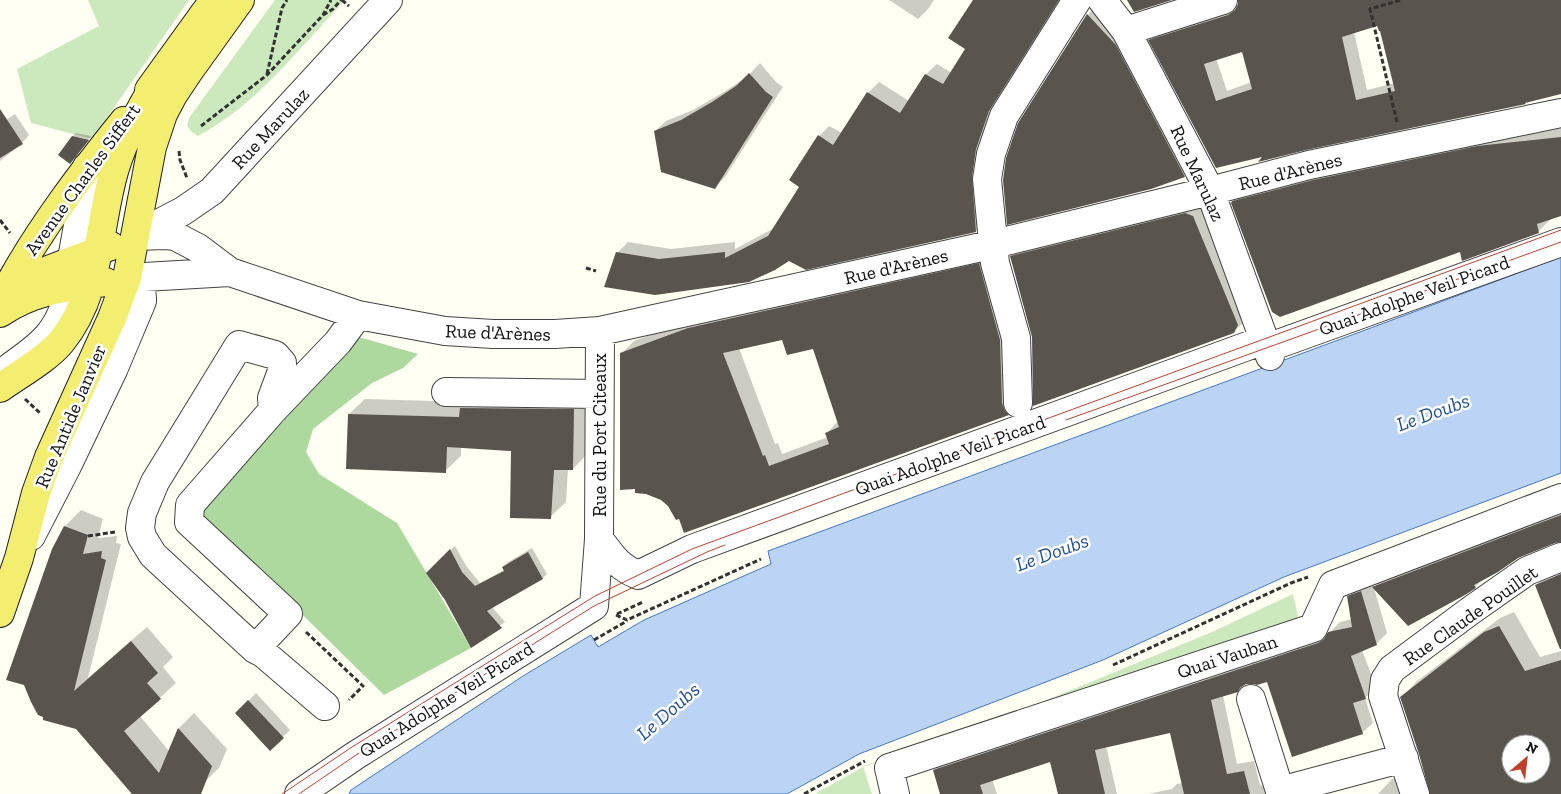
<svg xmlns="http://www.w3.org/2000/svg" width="1561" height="794" viewBox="0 0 1561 794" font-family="'Zilla Slab',serif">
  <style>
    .green { fill: #cce9be }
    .forest { fill: #add99e }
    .water { fill: #bbd3f4; stroke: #4479c9 }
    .shadow { fill: #0003; fill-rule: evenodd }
    .building { fill: #59544d; fill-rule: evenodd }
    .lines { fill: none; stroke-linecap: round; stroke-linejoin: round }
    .minor-casing { stroke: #434343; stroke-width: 30 }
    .major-casing { stroke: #212121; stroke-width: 30 }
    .path { stroke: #323232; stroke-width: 3; stroke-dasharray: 5 2.5; stroke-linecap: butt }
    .minor { stroke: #fff; stroke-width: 28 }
    .major { stroke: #f3ed70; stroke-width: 28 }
    .tram { stroke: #bd422c; stroke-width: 1 }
    .labels { text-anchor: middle; stroke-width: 5; stroke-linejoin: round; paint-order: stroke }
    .street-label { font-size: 19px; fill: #101010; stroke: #fff }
    .water-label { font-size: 20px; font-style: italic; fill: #1d4c9f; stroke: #fff }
  </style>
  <rect width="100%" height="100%" fill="#fffff4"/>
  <!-- green -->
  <path class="green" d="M88,0H189L92,139L31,123L17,69L99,26Z
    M275,0H345C299,48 258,104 198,136L192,132L187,126L189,118Z
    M1293,594L1300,625L863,766L872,794H815L863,767L960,732L1047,700L1212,632Z"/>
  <!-- forest -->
  <path class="forest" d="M359,337L418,354L403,368L372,383L313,429L306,452L319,474L397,523L471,648L384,695L198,512Z"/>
  <!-- water -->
  <path class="water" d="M1561,257V473L1284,577L1103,660L859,754L787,794H349L351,790L523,676L591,635L598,647L644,620L771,564L768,551L1368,329Z"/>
  <!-- shadow -->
  <path class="shadow" d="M889,0H934L929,8L918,19Z
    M975,0H1061L1000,99L987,220L976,231L789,259L748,281L617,253L628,242L671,249L735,242V249L774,228L801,186L819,136L829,126L842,133L868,93L879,82L909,101L926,74L937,64L952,73L966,49Z
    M1239,0H1561V92L1527,101L1525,103L1265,155L1150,40L1161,30L1239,5ZM1378,24L1395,83L1367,90L1354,32ZM1243,50L1252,82L1227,91L1216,58Z
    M1094,8L1123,37L1192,168L1184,176L1087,16Z
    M760,63L776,82L783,87L725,177L715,187L655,131L666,121L693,110L724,92L748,76Z
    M15,114L29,135L22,143L13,148L14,150L0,161V124Z
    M1561,125V214L1552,218L1538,232L1461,250L1232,203L1247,189Z
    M76,133L91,136L74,159L73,136Z
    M1202,207L1244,322L1233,332L1033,337L1011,257L1021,247Z
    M992,251L1020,402L1008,414L685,532L621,354L634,341L702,315ZM783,339L814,348L838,421L827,433L828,437L782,454L778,443L775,444L739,348Z
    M590,394L588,453L573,469H568L566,502L550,517L513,450L461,447V456L445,471L349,414L365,399L468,402Z
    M1561,507V540L1520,555L1483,579L1475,587H1374L1388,572Z
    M81,510L103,519L98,538L117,536L116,543L121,544L88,678L147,627L173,657L163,667L176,683L140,716L169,751L179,728L194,713L227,749L219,768L192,794H131L132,793L77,728L53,549L65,526Z
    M455,546L467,567L480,583L504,570L503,567L508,562L532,548L547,574L543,578L492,607L505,622L472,646L446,599L427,573Z
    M1561,566V647L1536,585L1551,570Z
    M1372,581L1387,633L1376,644L1362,650L1376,687L1365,698L1373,723L1362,733L1268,681L1245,683L1223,695L1237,764L1254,761L1260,785L1269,789L1270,794H1148L1172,789L1177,784L1183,783L1171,732L1106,746L1117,794H1059L1051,760L992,779L997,794H942L934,770L945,760L1329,633L1340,622L1352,619L1348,597L1359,586Z
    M1514,612L1540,657L1561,651V794H1431L1402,697L1416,682L1500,618ZM1511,744H1541V774H1511Z
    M256,693L290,730L270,749L237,713Z
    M1411,773L1425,794H1378L1392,779Z"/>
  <!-- building -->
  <path class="building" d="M973,0H1059L989,111L976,149L972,177L976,232L806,270L789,261L775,270L749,282L655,295L604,287L616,252L659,259L725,252V258L768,236L799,187L789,180L818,135L833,145L867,92L900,113L925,74L943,84L965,49L948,38Z
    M1127,0H1172L1134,12Z
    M1238,0H1561V94L1525,103L1526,104L1306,150L1258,162L1262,157L1216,168L1148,40L1228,15L1235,10L1238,4ZM1377,26L1379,31H1380L1395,91L1356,100L1342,37ZM1242,52L1252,89L1216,101L1204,64Z
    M1087,14L1116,45L1185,177L1151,189L1007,225L1003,180L1006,158L1018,123Z
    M749,73L766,92L773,97L715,189L661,172L654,131L681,120L712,102L736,86Z
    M0,109L23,144L0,158Z
    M72,136L89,140L70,164L58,155Z
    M1561,137V216L1537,224L1539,233L1462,261L1460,252L1280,317L1272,312L1231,203L1232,201L1313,180L1477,146Z
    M1185,213L1193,216L1238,325L1234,333L1033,406L1032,337L1010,256Z
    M979,263L1000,340L1002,403L1005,411L1009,415L684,533L679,519L676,520L668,506L661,500L646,494L635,493V489L620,490V353L688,328ZM782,340L787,355L813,349L839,427L825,433L829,444L769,466L765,455L763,456L723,353Z
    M460,408L574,409L573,470H554L551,519L510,518L511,451L447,447L446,473L346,469L348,414L459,417Z
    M1561,515V542L1555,543L1518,558L1498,572L1474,585L1476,588L1465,595L1408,626L1372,587Z
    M64,526L88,535L83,554L102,551L101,558L106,560L74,691L131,641L158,673L147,683L161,699L124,731L159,773L178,728L212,766L201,794H132L76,729L43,720V717L38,715L31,702L24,685L6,680L52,549Z
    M450,549L462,572L475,586L504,571L502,567L528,552L543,579L487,611L502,628L471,648L445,600L426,573Z
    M1561,574V649H1560L1535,585Z
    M1361,591L1377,645L1351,656L1366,699L1353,703L1363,734L1292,757L1267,682L1257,685L1254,684H1246L1240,688L1238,692L1211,700L1227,774L1244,771L1250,794H1184L1170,733L1095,750L1105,794H1058L1050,762L980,785L983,794H940L933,770L1318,643L1324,639L1328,632L1352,627L1347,596Z
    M1499,626L1525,671L1561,660V794H1430L1419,754L1400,697L1484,632ZM1511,744H1541V774H1511Z
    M248,700L284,738L270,751L235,713Z"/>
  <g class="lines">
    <defs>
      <path id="minor" d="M1102,0L1126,31L1210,191L1270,356
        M1126,31L1223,0
        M139,234L183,211L212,191L388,0
        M136,236L166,235L175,236L198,248L230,272L358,315L445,331L493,334H555L600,331L986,246L1210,191L1309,165L1561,113
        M127,278L230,272
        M1267,348L1561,242
        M1,374C17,361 39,349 51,332C70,307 67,286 72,259C78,228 83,197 87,167
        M446,392L599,394
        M1018,403L1016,338L995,263L987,179L991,154L1004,116L1077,0
        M273,410L272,398L282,371V363L275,355L239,345L155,482L142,513L140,528L142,537L153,555L255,649L263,653L325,706
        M31,536L67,466L113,370L142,301C143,290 135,285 127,278
        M599,539C612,556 617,566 638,575L692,549L1264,340
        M255,649L288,614L189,522L190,505L273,410L338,342L358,315
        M1251,699L1280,791L1404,758
        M299,794L356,755L594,606L599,539L600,331
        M895,794L889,768L1313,628L1333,585L1561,498
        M1415,794L1383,696L1385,680L1392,669L1470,611L1527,571L1561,557"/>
      <path id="major" d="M149,90L214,0
        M9,285C41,227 82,173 124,121
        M3,290L9,285L111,246
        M0,313C34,290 67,287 106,282
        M0,388C18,375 47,359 61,342C102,292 97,227 115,168C125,135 143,105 160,75
        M0,613L19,558L36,493L49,457L112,318L127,278L152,147L163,114L173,95L189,71L240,0"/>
    </defs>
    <!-- minor casing -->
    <use href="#minor" class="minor-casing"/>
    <!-- major casing -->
    <use href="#major" class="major-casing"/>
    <!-- path -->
    <path class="path" d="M342,0L349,6
      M323,15L333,9L341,0
      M267,74L282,8L287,0
      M1397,122L1370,9L1401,0
      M201,126L267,75L323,15L331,0
      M179,151L180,160L187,178
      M0,220L10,233
      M586,268L596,271
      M25,399L41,414
      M88,536L115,532
      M617,614L643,602
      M616,615L627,620L761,559
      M306,632L363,686L349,700
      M594,640L627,621
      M1113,665L1291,583L1308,577
      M804,794L865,761"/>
    <!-- minor -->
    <use href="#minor" class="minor"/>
    <!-- major -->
    <use href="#major" class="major"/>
    <!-- tram -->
    <path class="tram" d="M1066,420L1561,242
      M282,794L352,747L595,596L692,549L1561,230
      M299,794L356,755L594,606L707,552L725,545"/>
  </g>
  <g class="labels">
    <!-- street labels -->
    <g class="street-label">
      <text transform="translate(270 128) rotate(-47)" y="7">Rue Marulaz</text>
      <text transform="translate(1290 171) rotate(-14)" y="7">Rue d'Arènes</text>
      <text transform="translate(1198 173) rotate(65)" y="7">Rue Marulaz</text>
      <text transform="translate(82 179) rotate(-54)" y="7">Avenue Charles Siffert</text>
      <text transform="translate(896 266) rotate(-13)" y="7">Rue d'Arènes</text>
      <text transform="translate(1414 295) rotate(-20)" y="7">Quai Adolphe Veil Picard</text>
      <text transform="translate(498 332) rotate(2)" y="7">Rue d'Arènes</text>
      <text transform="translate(70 416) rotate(-67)" y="7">Rue Antide Janvier</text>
      <text transform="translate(599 435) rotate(-90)" y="7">Rue du Port Citeaux</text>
      <text transform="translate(950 455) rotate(-20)" y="7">Quai Adolphe Veil Picard</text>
      <text transform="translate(1470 615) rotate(-35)" y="7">Rue Claude Pouillet</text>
      <text transform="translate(1227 656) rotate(-18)" y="7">Quai Vauban</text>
      <text transform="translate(446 699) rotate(-32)" y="7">Quai Adolphe Veil Picard</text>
    </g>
    <!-- water labels -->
    <g class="water-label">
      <text transform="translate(1433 412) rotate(-20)" y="7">Le Doubs</text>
      <text transform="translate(1052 552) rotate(-20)" y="7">Le Doubs</text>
      <text transform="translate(668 711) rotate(-41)" y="7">Le Doubs</text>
    </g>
  </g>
  <!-- north arrow -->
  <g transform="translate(1526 759) rotate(28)"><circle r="24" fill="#ffffff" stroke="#9f9f9f"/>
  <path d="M0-4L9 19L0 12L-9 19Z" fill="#bd422c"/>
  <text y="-8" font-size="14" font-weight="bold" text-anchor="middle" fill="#101010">N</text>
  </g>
</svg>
